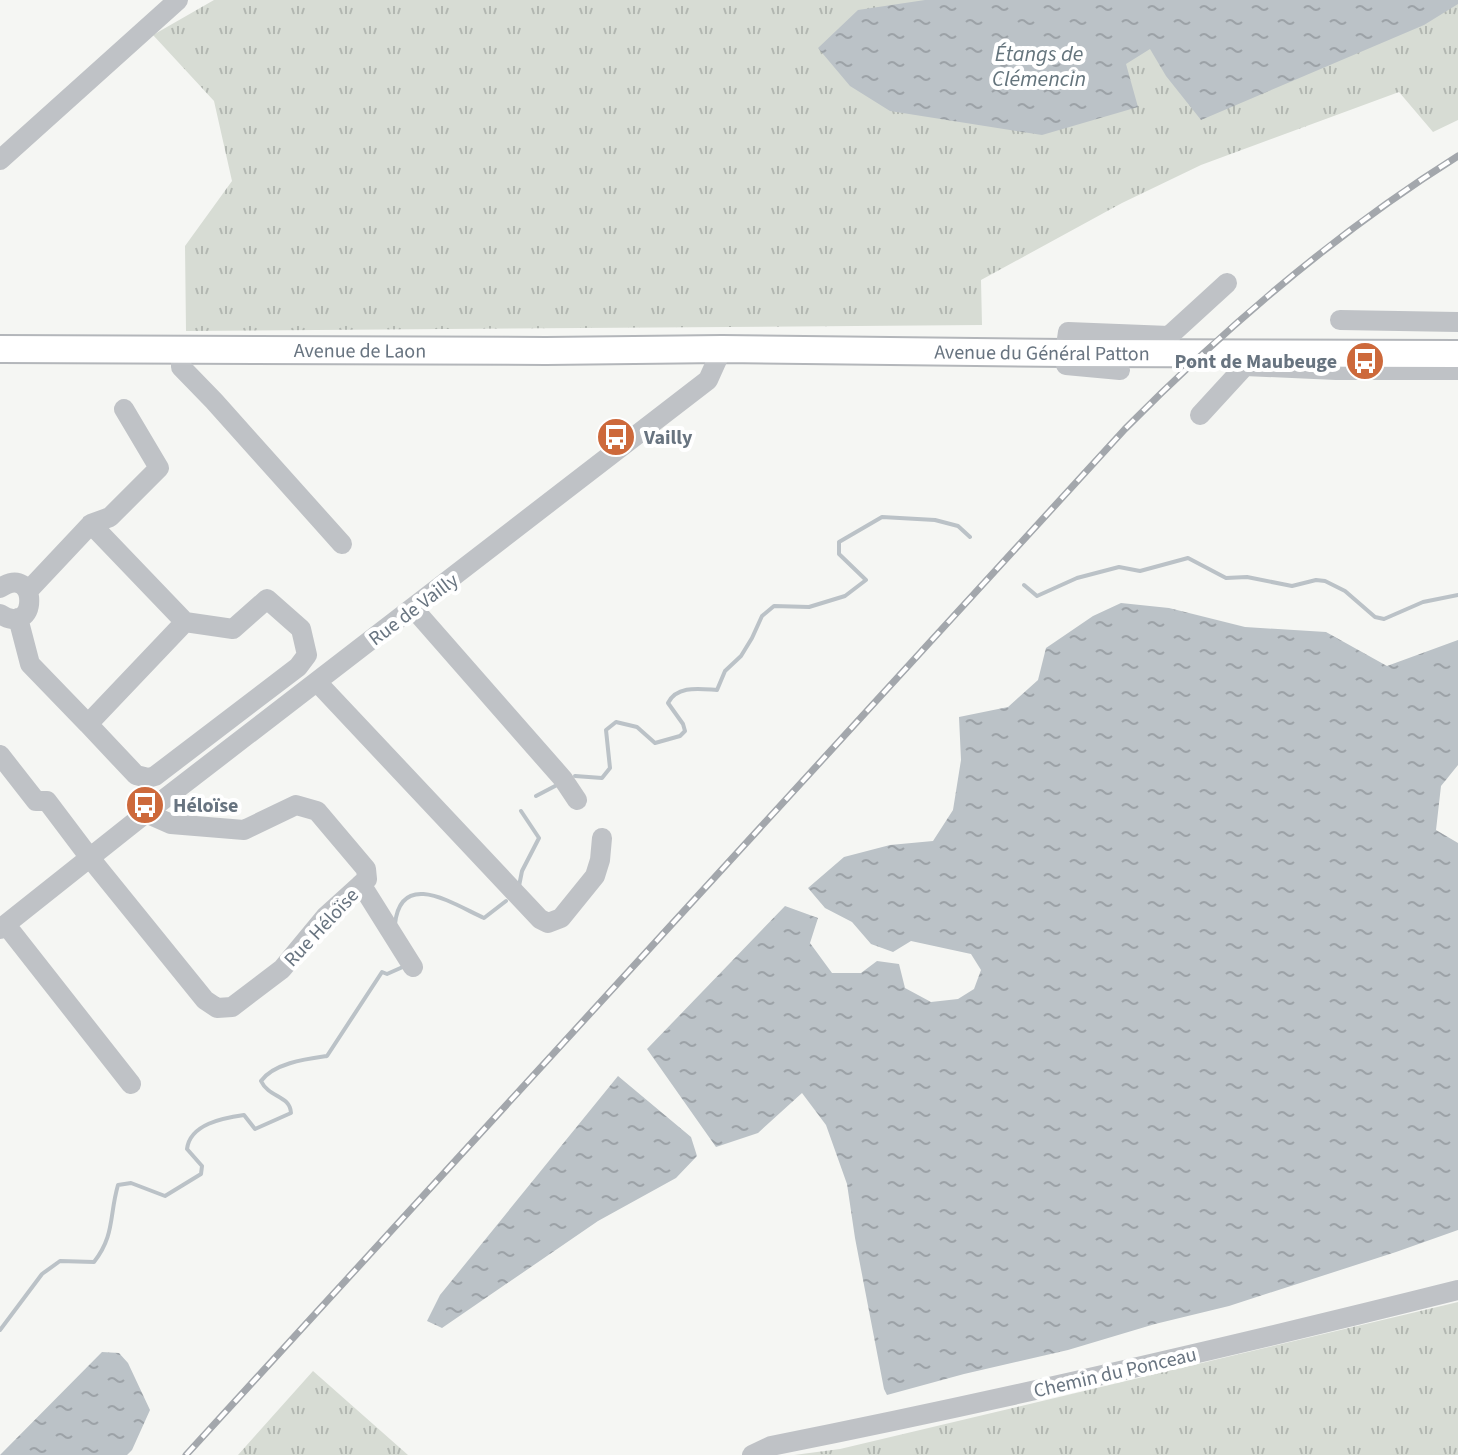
<svg xmlns="http://www.w3.org/2000/svg" width="1458" height="1455" viewBox="0 0 1458 1455" font-family="'Source Sans 3',sans-serif">
  <style>
    .grass { fill: url(#grass-tufts) }
    .water { fill: url(#water-ripples) }
    .lines { fill: none; stroke-linecap: round; stroke-linejoin: round }
    .stream { stroke: #bbc2c7; stroke-width: 4 }
    .major-casing { stroke: #b3b6ba; stroke-width: 30 }
    .minor { stroke: #bfc2c6; stroke-width: 20 }
    .major { stroke: #fff; stroke-width: 26 }
    .rail-casing { stroke: #a3a7ac; stroke-width: 7 }
    .rail { stroke: #fff; stroke-width: 4; stroke-dasharray: 12; stroke-linecap: butt }
    .labels { text-anchor: middle; stroke-width: 8; stroke-linejoin: round; paint-order: stroke }
    .street-label { font-size: 20px; fill: #687480; stroke: #fff }
    .poi-label { font-size: 20px; font-weight: bold; fill: #687480; stroke: #fff; text-anchor: start }
    .water-label { font-size: 22px; font-style: italic; fill: #64747c; stroke: #fff }
  </style>
  <defs>
    <pattern id="grass-tufts" width="24" height="20" patternUnits="userSpaceOnUse" patternTransform="scale(2)"><rect width="24" height="20" fill="#d7dcd4"/><path d="M3 7l-1-3M5 7V3M7 7l1-3M15 17l-1-3M17 17v-4M19 17l1-3" fill="none" stroke="#b2b7b1"/></pattern>
    <pattern id="water-ripples" width="26" height="14" patternUnits="userSpaceOnUse" patternTransform="scale(2)"><rect width="26" height="14" fill="#bbc2c7"/><path d="M2 4q2-2 4 0t4 0M15 11q2-2 4 0t4 0" fill="none" stroke="#9ca2a7"/></pattern>
  </defs>
  <rect width="100%" height="100%" fill="#f5f6f3"/>
  <!-- grass -->
  <path class="grass" d="M214,0H1458V120L1433,132L1399,92L1201,165L1122,203L981,280L982,325L186,331L185,246L232,181L214,101L153,35Z
    M1458,1302V1455H794L840,1449Z
    M313,1371L408,1455H238Z"/>
  <!-- water -->
  <path class="water" d="M925,0H1458V4L1424,25L1201,120L1166,76L1150,49L1126,64L1138,107L1042,135L890,111L850,86L818,48L858,10Z
    M1121,603L1169,608L1245,627L1326,632L1387,666L1458,640V765L1441,786L1436,830L1458,843V1230L1396,1252L1229,1306L1155,1324L1068,1350L964,1374L887,1395L884,1389L855,1238L847,1184L826,1125L802,1093L758,1133L716,1147L647,1049L785,906L818,918L810,943L832,973H861L877,961L899,964L905,988L931,1002L958,999L974,989L981,970L971,954L911,941L893,952L871,944L852,922L825,908L808,888L844,857L890,845L933,841L953,810L961,760L959,717L1008,707L1038,680L1046,648L1093,616Z
    M618,1076L691,1137L697,1156L676,1178L598,1221L442,1328L427,1321L440,1295Z
    M102,1352L119,1353L128,1363L150,1410L132,1450L127,1455H0Z"/>
  <g class="lines">
    <!-- stream -->
    <path class="stream" d="M1024,585L1037,596L1077,578L1119,567L1140,571L1188,558L1226,578L1247,577L1292,586L1316,580L1325,581L1345,591L1375,617L1384,619L1423,602L1458,595
      M575,776L602,778L610,768L606,730L616,722L637,727L655,743L680,736L685,731L683,724L668,703C677,685 700,689 717,690L725,671L741,656L752,638L762,616L774,606L809,607L845,596L866,580L839,554V542L882,517L935,520L958,526L970,537
      M536,796L557,785
      M519,886L522,871L539,838L521,811
      M395,924C401,868 455,905 484,918L506,901
      M0,1330L42,1274L60,1261L94,1262C115,1235 109,1216 118,1185L131,1183L165,1196L201,1174L202,1166L187,1149C190,1124 223,1118 244,1115L255,1129L291,1113C290,1095 269,1098 261,1081C274,1063 306,1059 327,1056L382,972L387,974L405,966"/>
    <defs>
      <g id="major">
        <path id="s1" d="M0,349L546,351L722,349L1065,353L1458,354"/>
      </g>
    </defs>
    <!-- major casing -->
    <use href="#major" class="major-casing"/>
    <!-- minor -->
    <path class="minor" d="M0,160L178,0
      M1340,320L1458,322
      M181,351V367L214,401L342,544
      M1120,370L1066,365L1065,353L1068,332L1169,336L1227,283
      M1200,415L1245,366L1336,370H1458
      M91,524L110,517L159,468L124,409
      M0,588C39,562 39,639 0,614
      M413,608L563,779L577,800
      M18,618L30,664L88,724L185,622L91,524L28,591
      M317,682L540,919L548,923L561,918L595,876L600,860L602,838
      M88,724L136,775L148,778L155,776L298,667L307,655L301,629L267,599L233,629L185,622
      M0,755L36,801H47L90,858L205,1000L217,1008L232,1007L282,969L325,917L367,879L366,869L317,811L296,805L244,830L171,824L146,813
      M361,884L413,967
      M6,925L131,1084
      M0,929L146,813L708,380L722,349
      M752,1455L771,1446C1001,1400 1230,1347 1458,1290"/>
    <!-- major -->
    <use href="#major" class="major"/>
    <defs>
      <path id="rail" d="M186,1455L1125,429C1226,327 1335,233 1458,156"/>
    </defs>
    <!-- rail casing -->
    <use href="#rail" class="rail-casing"/>
    <!-- rail -->
    <use href="#rail" class="rail"/>
  </g>
  <!-- icons -->
  <defs>
    <symbol id="bus-disc" viewBox="-11 -11 22 22"><circle r="9.5" fill="#cd693b" stroke="#fff"/><path d="M-5-6H5V4H4V6H2V4H-2V6H-4V4H-5ZM-3.5-4V0h7V-4ZM-3.5 1.2v1.5H-2V1.2ZM2 1.2v1.5H3.5V1.2Z" fill="#fff"/></symbol>
  </defs>
  <g fill-rule="evenodd">
    <use href="#bus-disc" x="1343" y="339" width="44" height="44"/>
    <use href="#bus-disc" x="594" y="415" width="44" height="44"/>
    <use href="#bus-disc" x="123" y="783" width="44" height="44"/>
  </g>
  <g class="labels">
    <!-- street labels -->
    <g class="street-label">
      <text dy="7" stroke="none"><textPath href="#s1" startOffset="360">Avenue de Laon</textPath></text>
      <text dy="7" stroke="none"><textPath href="#s1" startOffset="1042">Avenue du Général Patton</textPath></text>
      <text transform="translate(413 609) rotate(-37)" y="7">Rue de Vailly</text>
      <text transform="translate(321 927) rotate(-47)" y="7">Rue Héloïse</text>
      <text transform="translate(1115 1372) rotate(-13)" y="7">Chemin du Ponceau</text>
    </g>
    <!-- poi labels -->
    <g class="poi-label">
      <text x="1337" y="368" text-anchor="end">Pont de Maubeuge</text>
      <text x="644" y="444">Vailly</text>
      <text x="173" y="812">Héloïse</text>
    </g>
    <!-- water labels -->
    <g class="water-label">
      <text x="1039" y="61">Étangs de<tspan x="1039" dy="25">Clémencin</tspan></text>
    </g>
  </g>
</svg>
